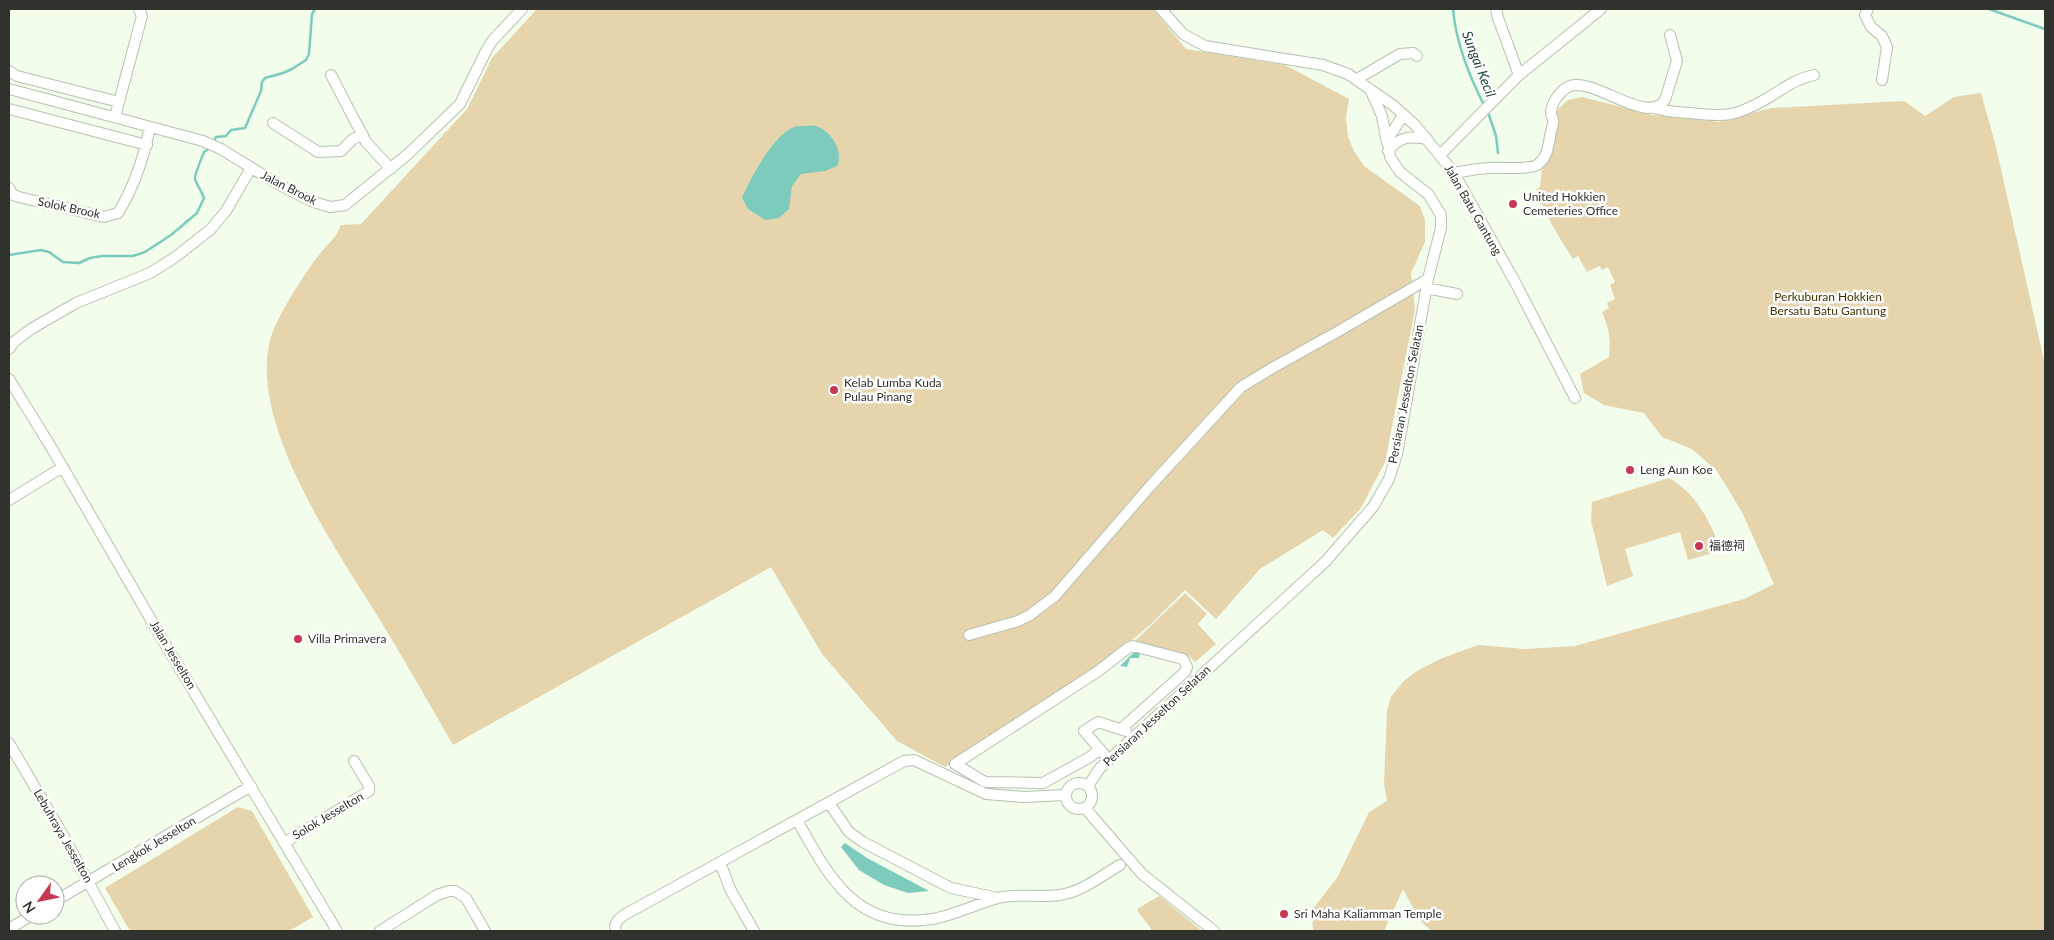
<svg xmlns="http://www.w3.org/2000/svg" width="2054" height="940" viewBox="0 0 2054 940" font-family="Lato,'Noto Sans SC',sans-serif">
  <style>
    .green { fill: #e6d4ac }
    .water { fill: #7dcbbd }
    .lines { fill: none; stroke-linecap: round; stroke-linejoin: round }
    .stream { stroke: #7dcbbd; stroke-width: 2.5 }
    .minor-casing { stroke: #b6c1b0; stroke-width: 12 }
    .minor { stroke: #fff; stroke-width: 10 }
    .poi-dot { fill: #c73752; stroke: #fff; stroke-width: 2 }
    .labels { text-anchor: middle; stroke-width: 5; stroke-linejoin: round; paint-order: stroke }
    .street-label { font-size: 12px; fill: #2f332c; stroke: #fff }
    .poi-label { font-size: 12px; fill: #2f332c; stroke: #fff; text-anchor: start }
    .park-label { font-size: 12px; fill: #433201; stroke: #fff }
    .water-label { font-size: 14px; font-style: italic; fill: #193e38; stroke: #fff }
  </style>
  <rect width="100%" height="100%" fill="#f2fdeb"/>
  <!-- green -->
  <path class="green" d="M537,9H1153L1186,49L1285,65L1349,99L1346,118L1348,137L1354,151L1364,166L1420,206L1425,220V242L1411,273L1415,310L1385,462L1361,508L1333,538L1323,530L1260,569L1216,619L1185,590L1150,625L1094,672L945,767L897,741L822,654L771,567L453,745C429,703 405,661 380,620C337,550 246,422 271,337C278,315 304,274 319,255C328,243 335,240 341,225L361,224L467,109L492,58Z
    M1981,93L1996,147L2045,365V931H1431L1419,919L1403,889L1384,931H1313L1312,910L1337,878L1369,812L1387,801L1384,784L1387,711L1391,697L1404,681L1417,671L1440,659L1478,645L1525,649L1575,646L1744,599L1774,584L1742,512L1717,471L1692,449L1662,437L1644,413L1604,405L1584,393L1580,374L1609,357C1611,340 1609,328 1602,312L1609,308L1607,303L1615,299L1610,285L1615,282L1608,267L1602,270L1599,266L1587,272L1578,256L1573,259C1558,236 1545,215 1536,189L1540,187L1542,169L1549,160L1554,146L1556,111L1568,100L1582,97L1653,115L1719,122L1771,108L1904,101L1925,116L1954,97Z
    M1669,478C1695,492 1714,526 1721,553H1713L1688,560L1680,532L1625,549L1633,576L1607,586L1591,521L1592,502Z
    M1185,593L1207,614L1198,624L1216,644L1195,662L1190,657L1134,642Z
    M238,807L252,811L313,917L289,931H130L105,888Z
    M1159,896L1202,931H1152C1148,922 1141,918 1137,909Z"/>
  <!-- water -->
  <path class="water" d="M804,126C807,126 813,125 816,126C832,131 844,152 837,166L825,171L801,174L792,186L789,209L779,218L765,220L748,209L742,198C750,179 773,136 792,128C795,126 800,126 804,126Z
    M1134,652L1140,653L1139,658H1130L1127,667L1120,666Z
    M845,843L867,858L929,891L908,893L884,885L859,870L841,847Z"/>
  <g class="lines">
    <!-- stream -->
    <path class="stream" d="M1453,9C1456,44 1469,76 1485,107
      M1989,9L2045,29
      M1488,112L1496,136L1498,153
      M213,143L216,137L226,136L231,130L245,128L261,91L262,82L265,78L283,73L292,69L306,60L309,54L312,14L315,9
      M9,255L41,250L49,252L63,262L79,263L90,258L102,256H133L145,252L171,235L197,213L204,198C202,192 197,185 195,179C194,176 202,157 204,152L210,148"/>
    <defs>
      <path id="minor" d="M1161,9L1183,34L1205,46L1323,65L1348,74L1394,106L1415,125L1454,173L1515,282L1575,398
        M1496,9L1498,18L1519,75
        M1868,9L1865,15L1871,27L1882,36L1887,47L1882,80
        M9,71L17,76L119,102
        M331,75L366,142L391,169
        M1357,79L1400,54L1413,53L1417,56
        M9,89L203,141L221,149L276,183L311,201L330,207L345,205L408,154L460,104L486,51L492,41L522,9
        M1370,89L1382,116L1387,143
        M1655,108C1667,112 1677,112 1689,113C1725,117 1735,117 1766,99C1785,88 1792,80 1814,75
        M9,109L147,145
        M115,117L142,16L139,9
        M273,123L318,152L341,151L353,139L363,135
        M1388,151C1400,136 1410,136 1427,139
        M1440,155L1519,75L1601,9
        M1454,173C1465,171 1477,169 1488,168C1500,167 1528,170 1537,165C1549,157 1548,144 1551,131C1552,128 1554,123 1553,120C1553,118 1551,116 1551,113C1551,103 1561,89 1570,86C1596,78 1647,126 1665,100L1677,61L1670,35
        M9,188L13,195L19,197L104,217L118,213C134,187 144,157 150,127
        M1426,288L1457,294
        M9,349L14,342L31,329L76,303L150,273L174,258L210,230L226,211L251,168
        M9,379L51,447L161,637L337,931
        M9,500L63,467
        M969,635L1018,621L1030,615L1055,596L1152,484L1241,387L1274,367L1337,332L1428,279
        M9,743L59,828L115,931
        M1100,749L1090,757L1043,783L985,782L955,764L1097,672L1128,648L1133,646L1183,659L1187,667L1185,672L1121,729
        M1104,754L1084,731L1098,722L1126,731
        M1066 796a13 13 0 1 1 26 0a13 13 0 1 1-26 0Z
        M1088,786L1100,768L1325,562L1373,507L1389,479L1397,454L1403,421L1428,279L1441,228V215L1428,194L1400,172L1390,157L1388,139L1403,115
        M829,803L849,832L863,842L951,888L998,898
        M1085,808L1142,874L1214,931
        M797,820C829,877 856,931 932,919C955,915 976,904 998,898C1018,893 1039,898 1059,895C1080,893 1101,876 1120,865
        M284,843L369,791V786L354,761
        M720,862L730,889L754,931
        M55,901L251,786
        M9,929L32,915
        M380,931L437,895L449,891H455L466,898L485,931
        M616,931L615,926L617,921L624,915L904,761L914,760L986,794L1024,797L1065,795"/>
    </defs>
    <!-- minor casing -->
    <use href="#minor" class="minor-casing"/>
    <!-- minor -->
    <use href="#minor" class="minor"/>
  </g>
  <!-- markers -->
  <g class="poi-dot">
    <circle cx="1513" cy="204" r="5"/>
    <circle cx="834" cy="390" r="5"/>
    <circle cx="1630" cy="470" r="5"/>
    <circle cx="1699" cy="546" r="5"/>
    <circle cx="298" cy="639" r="5"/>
    <circle cx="1284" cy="914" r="5"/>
  </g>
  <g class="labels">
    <!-- street labels -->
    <g class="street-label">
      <text transform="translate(289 188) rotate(27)" y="4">Jalan Brook</text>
      <text transform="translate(69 208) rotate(12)" y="4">Solok Brook</text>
      <text transform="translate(1473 210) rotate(60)" y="4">Jalan Batu Gantung</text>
      <text transform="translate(1406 394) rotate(-79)" y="4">Persiaran Jesselton Selatan</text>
      <text transform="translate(173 655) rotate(59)" y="4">Jalan Jesselton</text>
      <text transform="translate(1157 716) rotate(-43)" y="4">Persiaran Jesselton Selatan</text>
      <text transform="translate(328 816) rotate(-31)" y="4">Solok Jesselton</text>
      <text transform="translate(63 836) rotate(60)" y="4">Lebuhraya Jesselton</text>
      <text transform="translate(154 844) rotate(-31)" y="4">Lengkok Jesselton</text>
    </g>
    <!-- poi labels -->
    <g class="poi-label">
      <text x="1523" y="201">United Hokkien<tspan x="1523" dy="14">Cemeteries Office</tspan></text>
      <text x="844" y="387">Kelab Lumba Kuda<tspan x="844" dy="14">Pulau Pinang</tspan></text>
      <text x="1640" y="474">Leng Aun Koe</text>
      <text x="1709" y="550">福德祠</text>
      <text x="308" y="643">Villa Primavera</text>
      <text x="1294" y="918">Sri Maha Kaliamman Temple</text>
    </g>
    <!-- park labels -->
    <g class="park-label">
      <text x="1828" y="301">Perkuburan Hokkien<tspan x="1828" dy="14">Bersatu Batu Gantung</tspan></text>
    </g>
    <!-- water labels -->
    <g class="water-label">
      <text transform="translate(1479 64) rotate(69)" y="5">Sungai Kecil</text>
    </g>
  </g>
  <!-- border -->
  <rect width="2054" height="940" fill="none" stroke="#2f332c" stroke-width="20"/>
  <!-- north arrow -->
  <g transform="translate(40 900) rotate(237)"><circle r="24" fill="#ffffff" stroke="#acadab"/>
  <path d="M0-4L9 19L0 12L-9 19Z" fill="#c73752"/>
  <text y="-8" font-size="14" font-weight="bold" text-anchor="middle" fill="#2f332c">N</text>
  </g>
</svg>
